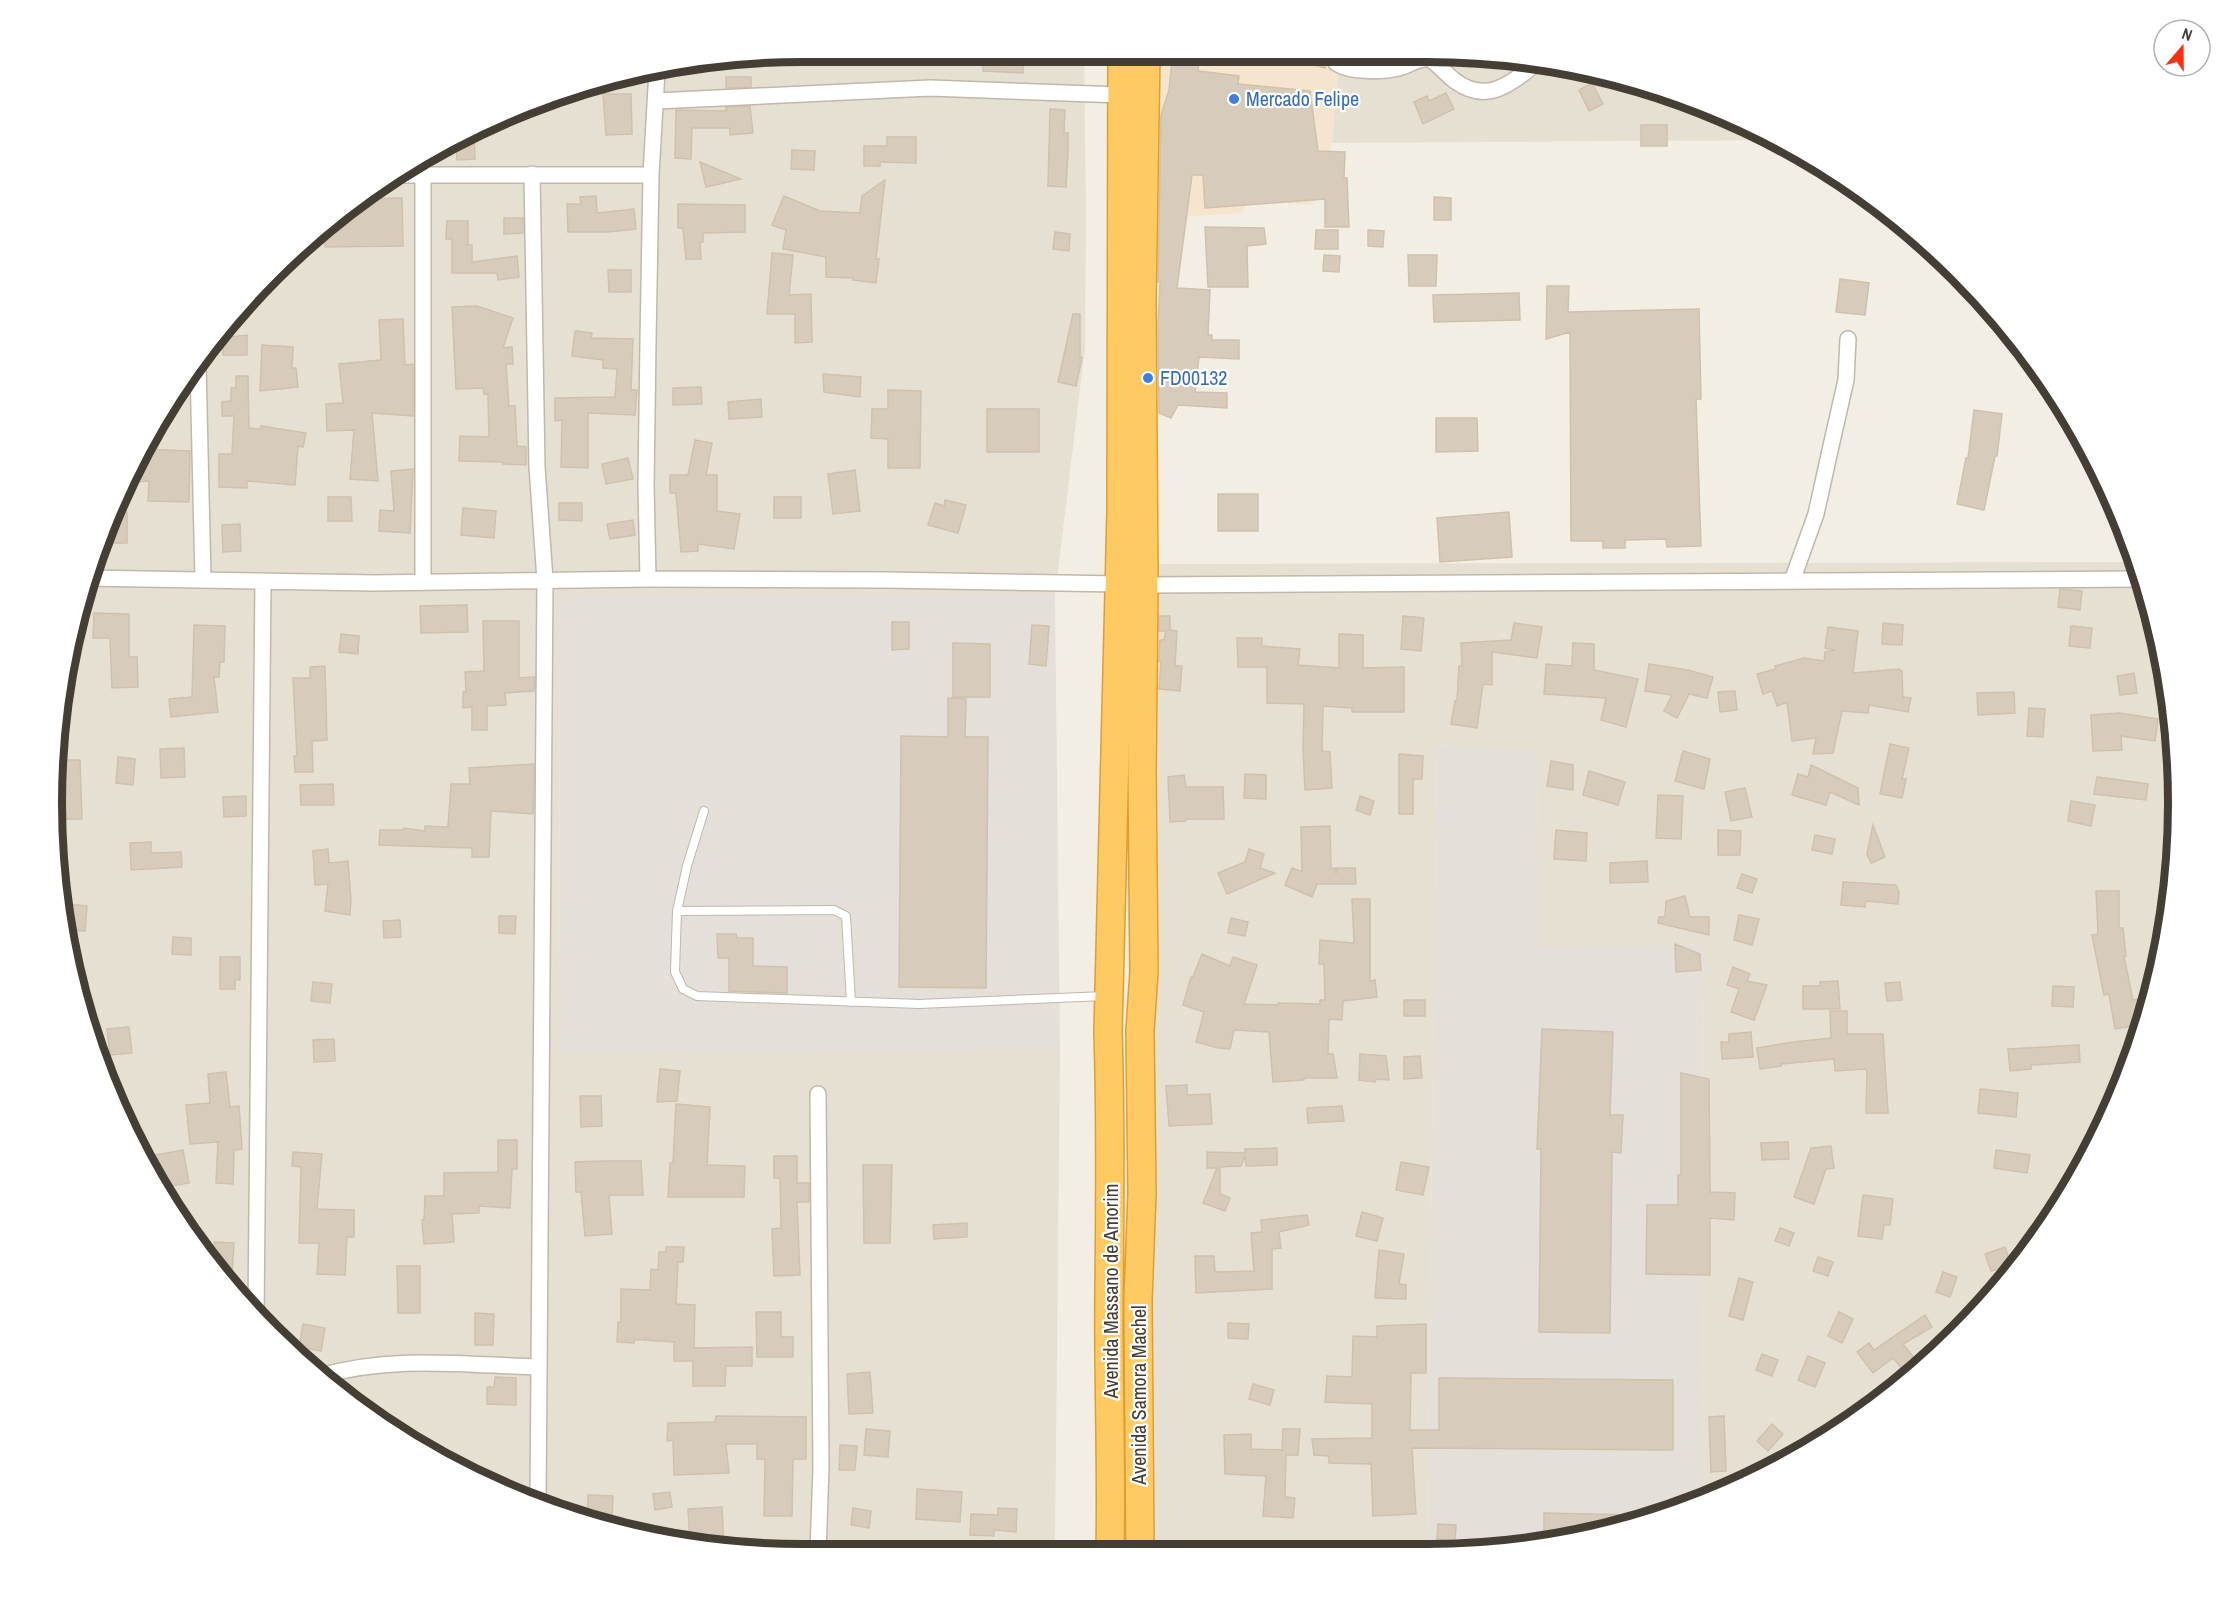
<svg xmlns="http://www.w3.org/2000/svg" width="2230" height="1605" viewBox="0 0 2230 1605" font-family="'Archivo Narrow',sans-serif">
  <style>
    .residential { fill: #e6e0d2 }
    .commercial { fill: #f5e4ce }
    .industrial { fill: #e4dfd9 }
    .building { fill: #d7ccbc; stroke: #cfc1ac; stroke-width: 1.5 }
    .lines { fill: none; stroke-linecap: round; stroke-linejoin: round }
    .lane-casing { stroke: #c1b8a9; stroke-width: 10 }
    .street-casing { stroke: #c1b8a9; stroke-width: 18 }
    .highway-casing { stroke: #e09e30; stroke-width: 30 }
    .lane { stroke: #fff; stroke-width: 8 }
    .street { stroke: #fff; stroke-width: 15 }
    .highway { stroke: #ffca62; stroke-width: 27 }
    .shop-dot { fill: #3f7fe0; stroke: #fff; stroke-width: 2 }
    .labels { text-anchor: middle; stroke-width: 4.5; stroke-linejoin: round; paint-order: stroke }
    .shop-label { font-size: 20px; fill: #366cbe; stroke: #fff; text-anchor: start }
    .street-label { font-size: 20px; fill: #443e34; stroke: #fff }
    .rim { fill: none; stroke: #443e34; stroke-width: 8 }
  </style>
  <rect width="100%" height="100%" fill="#f2eee4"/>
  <!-- residential -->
  <path class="residential" d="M803,51H1084L1086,214L1085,348L1055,596H559L560,1054L1060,1051L1055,1550L754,1552L608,1528L470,1477L345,1398L237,1298L152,1179L108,1090L57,900V704L91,561L128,470L238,307L385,177L515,108L608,77Z
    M1337,51H1428L1574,66L1715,108L1779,140L1332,143L1339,61Z
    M2139,562L2173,705L2177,852L2153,997L2101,1135L2023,1260L1923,1368L1845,1428L1715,1497L1702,1500L1704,944L1539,949L1537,751L1437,744L1427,1548L1149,1550L1116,564Z"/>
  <!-- commercial -->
  <path class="commercial" d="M1136,51H1337L1339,61L1332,143L1313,205L1249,200L1242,213L1134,220Z"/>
  <!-- industrial -->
  <path class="industrial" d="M559,596H1055L1060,1051L560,1054Z
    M1437,744L1537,751L1539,948L1704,944L1702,1500L1526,1548H1427Z"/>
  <!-- building -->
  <path class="building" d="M995,51H1023V73L983,71V56L994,57Z
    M1173,51L1200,52L1198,71L1239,76L1238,84L1310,91L1318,151L1345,152L1344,178H1347L1349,227H1325V199L1205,208L1203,175H1192L1177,288L1210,290L1208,335H1212V340H1239V359L1199,357L1195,392L1227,393V408L1178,405L1171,418L1159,413L1158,325L1160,282H1158L1161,115L1169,90Z
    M1311,51H1325V68L1307,63Z
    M726,77H751V87L726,88Z
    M1592,83L1603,104L1589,111L1579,90Z
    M1446,93L1454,109L1423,124L1414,102L1427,96L1429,101Z
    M603,94H631L632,134L606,135Z
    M750,106L753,133L730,135V128H692L691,159L675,158L676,110L726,111V107Z
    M1050,109L1065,110L1064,133H1068V151L1066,187L1048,186Z
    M1641,125H1667V146H1641Z
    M474,130L475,159L457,160L456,140Z
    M887,137H916V163L880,162V166H864V146H887Z
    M792,150L815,151L814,170L791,169Z
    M700,162L741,179L706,187Z
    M885,180L876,259H879L876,283L853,280V278L826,277V257L783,249L786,230L772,225L784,196L820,211L860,213L862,196Z
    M596,196L597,213L634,209L636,229L607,232H568L567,204H581L580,197Z
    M1434,197L1451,198V220H1434Z
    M402,198L403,246L325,247V230L351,207H365V199Z
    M678,204L745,205V232L703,233V242H700L701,259H686L683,228H678Z
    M504,218H523V233L504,234Z
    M447,221H468V245H472V262L517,256L519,277L498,280L497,273H452V239H446Z
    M1205,227L1264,228L1266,244L1247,246L1248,287H1208Z
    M1316,230H1338V249H1315Z
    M1368,230L1384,231L1383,247L1368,246Z
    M1055,232L1070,234L1069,251L1053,249Z
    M772,253L793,255L789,295L811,294L812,342L795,343V314H767Z
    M1324,255L1340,256L1339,272L1323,271Z
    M1408,255H1437L1436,286H1409Z
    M608,270H631V292H609Z
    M1840,279L1869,283L1865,315L1836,312Z
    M1547,286H1569L1568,312L1699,309L1701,399H1696L1701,546L1667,547L1666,539L1625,540V548H1603V541H1571L1570,332L1546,339Z
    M1519,293L1520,320L1434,322L1433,295Z
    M477,306L513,318L503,348L512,347L513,364H506L509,406H515L517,446L526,447V465L503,464V462L459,461L460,436L489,437L488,394H484L483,388L456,389L452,307Z
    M1073,314H1080V357L1082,358L1076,386L1058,382Z
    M403,319L405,365L413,364V416L372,413L378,481L350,479L354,430L327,431L326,404L343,403L339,364L381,360L379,320Z
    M575,331L592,333L591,338L633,339L631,390H637L635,415L588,413V468L561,467L562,420L555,421V398L615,397L617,369L603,368V360L572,356Z
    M247,335V355H223V338Z
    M262,345L293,347L292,368H296L298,387L260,391Z
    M823,374L861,377L860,397L824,392Z
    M236,376H248L249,428L261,429V426L306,433L303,447L298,446L295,485L247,481V488L219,487V454H232L234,416H222V402L231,401V388H236Z
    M701,387L702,404L673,405V388Z
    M888,390L921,391L920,468H888V439L871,438L872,409H888Z
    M761,399L762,417L729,419L728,402Z
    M987,409H1039V452H987Z
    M1974,410L2002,414L1997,456H1995L1984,510L1957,504L1966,458H1968Z
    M1436,418H1477L1478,451L1436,452Z
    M695,440L712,443L706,475H717V511L740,514L734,549L698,544V551L681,552L676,493H670V475H688Z
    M143,449L190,451L189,502L148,501L149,481L123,483L128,470Z
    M628,458L633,479L606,484L602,464Z
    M413,469L410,533L379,531L380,510L394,511L391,471Z
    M855,470L860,511L833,514L828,474Z
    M1218,494H1258V531H1218Z
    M328,497H351L352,521H328Z
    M774,497H801V518H774Z
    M945,500L966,505L958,533L928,525L935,503L944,506Z
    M559,503H582V521L559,520Z
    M463,508L496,511L494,538L461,535Z
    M111,512H127V543H103V533Z
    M1509,512L1512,557L1440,562L1437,518Z
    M633,520L635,535L610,539L607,524Z
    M240,524L241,551L223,552L222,525Z
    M2060,589L2082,591L2080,610L2058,607Z
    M467,605L468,632L421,633L420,606Z
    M94,613L129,614V657H137L138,687L112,688L110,638H93Z
    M1159,616H1170V630L1177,631L1175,666H1182L1180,691L1159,689L1161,662L1159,661L1160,640H1164L1166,631H1159Z
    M1403,616L1424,618L1421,651L1401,649Z
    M483,621H519V678L535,677L534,691L505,693L506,705L487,706V730H472V707L463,708V692H466L465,672L484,671Z
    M892,622H909V649L892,650Z
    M1514,623L1542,627L1537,658L1492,652V685L1483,684L1477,728L1451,724L1455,701H1457L1459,666H1462L1461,643L1511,640Z
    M1883,623L1903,625L1902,645L1882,644Z
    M194,625L225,626L224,662H220L219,677H214L218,712L171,717L169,699L192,697Z
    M1032,625L1049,626L1046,666L1029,664Z
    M2071,626L2092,628L2090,648L2069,646Z
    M1828,627L1858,631L1853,673L1900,669V671H1902L1903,697L1911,698L1908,712L1869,705L1868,713L1842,711L1833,753L1813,754L1816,738L1792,741L1787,702L1777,706L1772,691L1763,694L1757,674L1776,669L1775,666L1804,658L1824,661L1825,652L1835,650L1825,648Z
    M341,634L359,636L358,654L339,652Z
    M1339,634L1363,635V668L1404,667V712H1352V708L1323,706L1322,751L1330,752L1332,788L1305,790L1303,749L1304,704L1267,703V667H1238L1237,638H1262V646L1300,649L1298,665L1339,668Z
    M953,643L990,644V697H953Z
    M1573,643L1594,644V670L1638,679L1626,727L1601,720L1606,698L1544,694L1546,664L1572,666Z
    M1649,664L1688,670L1713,677L1707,698L1689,694L1677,718L1664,711L1672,695L1645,691Z
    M325,666L327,740L312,741L313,772H295L294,756H297L293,678H310V667Z
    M2134,673L2137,693L2120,695L2117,676Z
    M1735,691L1737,710L1720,712L1718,692Z
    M2014,692L2015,713L1978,715L1977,693Z
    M948,698L966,699L965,737H988L986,988L899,987L901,736L948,737Z
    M2029,708L2045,709L2043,737L2027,736Z
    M2119,713L2158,719L2155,741L2121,736L2122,750L2093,751L2091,715Z
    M1890,744L1909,748L1902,779H1906L1902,798L1880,794Z
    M184,748L185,777L161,778L160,749Z
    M1683,751L1710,759L1704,789L1675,781Z
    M1399,754L1423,756L1422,779H1413V814H1399Z
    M118,757L135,759L133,785L116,783Z
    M57,760H80L82,819H62L63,791H57Z
    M1551,761L1573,765V790L1547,786Z
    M534,764L533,814L491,811L489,857H472V848L379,845L380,830H404V828L425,831V826L448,827L451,784H470L469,768Z
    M1811,765L1858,788L1859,805L1830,792L1826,805L1792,795L1798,774L1808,777Z
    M1589,771L1625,782L1618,805L1583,795Z
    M1245,774L1266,775V799L1244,798Z
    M1184,775L1186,787H1223L1224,819H1186V821L1170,822L1168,777Z
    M2097,777L2148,784L2146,800L2094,794Z
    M333,784L334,805H301L300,785Z
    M1745,788L1752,817L1731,821L1725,792Z
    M1658,795L1683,796L1681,839L1656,838Z
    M246,796V816L224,817L223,797Z
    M1360,796L1374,801L1370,815L1356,810Z
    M2071,801L2095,805L2091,826L2068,821Z
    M1873,825L1885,857L1871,863L1867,854Z
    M1330,826L1331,869L1335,868L1336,874L1337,868H1355L1356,884H1317L1312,897L1285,885L1292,868L1302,872L1301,827Z
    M1556,830L1587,833L1586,861L1554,859Z
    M1718,830L1741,831L1740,855H1718Z
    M1815,835L1835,839L1832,854L1812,850Z
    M151,842V853L181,852L182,867L131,870L130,843Z
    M328,849L329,863L348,861L351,900L350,915L325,911L328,884L315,885L313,851Z
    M1249,849L1264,854L1260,868L1275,873L1227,894L1218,873L1245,862Z
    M1647,861L1648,882L1610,883V863Z
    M1742,874L1757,879L1752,893L1737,888Z
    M1843,882L1896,885L1899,892L1898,904L1866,901L1865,907L1841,905Z
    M2096,891H2119V928H2123L2126,956L2124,957L2133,1000L2153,997L2143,1024L2115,1029L2109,994L2104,995L2092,935L2098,934Z
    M1685,896L1690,917H1709V935L1658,923L1659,917H1665L1666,901Z
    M1352,899H1370V981L1375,980L1377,997L1343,1001L1342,1020L1329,1019L1328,1054H1333L1337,1078H1304V1080L1273,1082L1269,1032L1234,1030L1230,1049L1218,1048L1196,1042L1204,1012L1183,1005L1191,977H1193L1202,954L1230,966L1233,957L1257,965L1244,1004L1278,1005V1003L1320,1004V1000H1325L1324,964H1319L1320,940L1354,943Z
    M65,904L87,906L85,931L65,930L61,914H64Z
    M1739,915L1759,919L1752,945L1734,940Z
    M499,916H516L515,934L499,933Z
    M1231,918L1248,922L1245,936L1228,933Z
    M400,920L401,937L384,938L383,921Z
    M717,934H736L737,938H753V966L787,967V993L729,991V958H718Z
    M173,937L191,938V955L172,954Z
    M1675,944L1700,954L1701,970L1676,972Z
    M220,957H240V980H235V989H220Z
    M1733,967L1750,974L1747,981L1767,985L1754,1020L1731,1012L1739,989L1727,985Z
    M1838,981L1840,1009H1803V986H1820V982Z
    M313,982L332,984L330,1003L311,1001Z
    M1900,982L1902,1000L1887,1001L1885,983Z
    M2053,986L2074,987L2073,1007L2052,1006Z
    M1404,1000H1425V1016H1404Z
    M1830,1011H1847V1034H1883L1888,1113H1866L1867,1071L1865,1069L1835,1071L1834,1059L1781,1064V1066L1760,1069L1757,1048L1793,1042L1831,1038Z
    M129,1027L132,1053L110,1055L107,1029Z
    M1542,1029L1613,1032L1610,1115H1623L1621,1153L1612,1152L1610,1333L1539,1332L1541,1149H1537Z
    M1751,1032L1753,1057L1722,1059L1721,1042H1729V1034Z
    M334,1039L335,1061L314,1062L313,1040Z
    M2079,1045L2080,1062L2031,1065V1069L2010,1071L2008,1049Z
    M1360,1054L1386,1056L1389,1080L1376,1079L1375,1082L1359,1080Z
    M1420,1056L1422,1078L1404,1079V1057Z
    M660,1069L680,1071L677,1101L657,1102Z
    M226,1072L230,1107L239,1106L242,1149L234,1150L233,1184L216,1183L218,1142L190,1144L186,1105L210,1103L208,1074Z
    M1681,1073L1709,1079L1710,1192L1735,1193L1734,1220L1710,1218V1275L1646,1274L1647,1205H1678V1175H1681Z
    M1187,1085V1095L1210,1094L1212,1124L1169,1126L1166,1086Z
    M1980,1089L2018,1093L2016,1117L1978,1113Z
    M580,1096H601L602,1126L581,1127Z
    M676,1104L710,1107L707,1165L745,1166L744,1197H668L670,1163H673Z
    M1342,1106L1344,1121L1308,1123L1307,1108Z
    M498,1140H517V1169H512L510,1208L479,1206V1213L452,1214L454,1242L424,1244L422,1220H424L425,1196H444V1173L498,1172Z
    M1788,1142L1789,1159L1762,1160L1761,1143Z
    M1831,1146L1834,1168L1826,1169L1814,1204L1794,1197L1811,1148Z
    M1277,1148V1165L1246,1166L1245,1156L1241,1166L1220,1167V1194L1230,1198L1225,1211L1203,1203L1217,1168H1207V1152L1245,1153V1149Z
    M183,1150L189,1183L161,1188L155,1155Z
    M1996,1150L2030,1155L2027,1173L1994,1168Z
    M293,1152L322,1154L317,1209L354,1210V1237H347L345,1275L317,1274L319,1243H299L301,1167L292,1166Z
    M774,1156H797V1183H809V1202H797L800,1275L774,1276L772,1229L781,1228L780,1178H774Z
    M601,1161H641L643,1195H609L612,1234L585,1236L581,1192H576L575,1162Z
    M1401,1162L1429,1167L1423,1195L1396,1190Z
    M863,1165H892L890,1243H864Z
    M1863,1195L1893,1199L1890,1225H1884L1882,1239L1858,1236Z
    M1362,1212L1383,1218L1377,1241L1356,1236Z
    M1307,1215L1309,1225L1279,1232L1281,1248L1272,1249V1289L1196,1293L1195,1256H1214L1215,1272L1254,1271L1251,1233L1262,1232L1261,1220Z
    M967,1223V1237L934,1239L933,1225Z
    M1780,1228L1794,1233L1789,1246L1775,1241Z
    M214,1242L234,1243L231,1288L213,1264Z
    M666,1247H684L683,1262H678L676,1304L695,1305L694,1348L752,1347V1366H726L725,1386H693V1361H674V1342L646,1340L645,1337V1340H634V1343L617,1342L618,1322H621V1289L650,1290L651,1269L658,1270L659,1252H666Z
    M2005,1247L2011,1265L1991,1271L1985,1254Z
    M1379,1250L1404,1254L1399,1284L1406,1285V1299L1375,1298Z
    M1818,1257L1833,1262L1828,1276L1813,1271Z
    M397,1266H420V1313H398Z
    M1943,1272L1957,1277L1950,1297L1936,1292Z
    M1739,1278L1753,1282L1743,1320L1729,1316Z
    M756,1312H781V1337H793V1357H757Z
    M1839,1312L1853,1319L1842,1343L1828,1336Z
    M475,1313L494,1314L493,1345H475Z
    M1925,1315L1932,1327L1903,1344L1922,1368L1910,1378L1893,1358L1873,1373L1857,1352L1869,1343L1874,1350Z
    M1228,1323L1249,1324L1248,1339L1228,1338Z
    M303,1324L325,1328L321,1351L299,1347Z
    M1426,1324V1373H1411L1410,1430H1439V1378L1673,1380V1450L1412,1448L1416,1514L1373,1516L1371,1464L1329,1463V1456L1314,1455L1312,1439L1372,1438V1404L1325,1402L1327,1376L1352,1377L1353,1336L1377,1337V1326Z
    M1762,1354L1778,1360L1772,1376L1756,1370Z
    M1808,1356L1825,1363L1815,1387L1798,1380Z
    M870,1372L873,1413L849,1414L847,1374Z
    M495,1377L516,1378V1405L487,1404V1387H494Z
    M1253,1384L1274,1390L1270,1405L1249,1399Z
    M716,1416L806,1417V1459H793L792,1516H764L765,1459H757V1444H726L729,1473L674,1475L673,1440L667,1441L668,1423L715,1422Z
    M1724,1416L1726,1471L1711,1472L1709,1417Z
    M1772,1424L1783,1434L1768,1451L1757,1441Z
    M866,1429L890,1431L888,1457L864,1455Z
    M1283,1429H1300L1298,1455H1286L1285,1497L1295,1498L1293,1518L1263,1516L1266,1476L1225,1474L1224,1435L1251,1434V1449L1282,1450Z
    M840,1445L857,1446L855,1470H839Z
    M917,1489L962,1492L960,1522L916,1519Z
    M670,1492L672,1507L655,1510L653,1494Z
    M588,1495L613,1496L612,1522L587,1521Z
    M722,1507L724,1548L690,1542L688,1509Z
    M853,1508L871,1511L869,1528L851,1525Z
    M998,1508L1017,1509L1016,1532L994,1530V1536L970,1535L971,1514L998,1515Z
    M1544,1513L1632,1515L1633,1519L1544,1543Z
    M1438,1524L1456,1525L1455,1540L1437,1539Z"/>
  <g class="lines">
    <defs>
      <path id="lane" d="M704,811L687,866L677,911L675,972L683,989L697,996L919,1004L1105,996
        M677,911L834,910L846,916L851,1002"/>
      <path id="street" d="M1335,51L1336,63C1351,73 1385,72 1402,67C1411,64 1420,57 1430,59C1439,65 1446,74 1455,81C1488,105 1511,83 1538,62
        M656,101L930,88L1121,95
        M532,174L537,467L545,580L538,1502
        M391,175H651
        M198,366L203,579
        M87,578L375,583L648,579L885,580L1119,584
        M648,579L646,485L648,341L651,175L657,70
        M1792,581L1816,514L1831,446L1846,380L1848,339
        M423,582V157
        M1144,585L2143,579
        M256,1315L263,581
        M321,1376C392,1355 466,1365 539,1367
        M818,1552L821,1468L818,1094"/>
      <path id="highway" d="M1110,1550C1112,1465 1108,1380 1109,1295C1110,1207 1111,1120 1108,1032L1121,512L1122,51
        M1140,1550L1138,1300L1142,1193L1140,1031L1144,972L1142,772L1144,585L1142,302L1146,51"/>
    </defs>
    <!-- lane casing -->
    <use href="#lane" class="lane-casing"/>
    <!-- street casing -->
    <use href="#street" class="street-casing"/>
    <!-- highway casing -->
    <use href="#highway" class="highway-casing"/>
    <!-- lane -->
    <use href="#lane" class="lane"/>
    <!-- street -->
    <use href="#street" class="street"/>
    <!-- highway -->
    <use href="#highway" class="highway"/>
  </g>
  <!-- markers -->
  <g class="shop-dot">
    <circle cx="1234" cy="99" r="6"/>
    <circle cx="1148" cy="378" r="6"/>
  </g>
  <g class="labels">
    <!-- shop labels -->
    <g class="shop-label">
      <text x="1246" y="106">Mercado Felipe</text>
      <text x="1160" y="385">FD00132</text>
    </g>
    <!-- street labels -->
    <g class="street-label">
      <text transform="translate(1111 1291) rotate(-90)" y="7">Avenida Massano de Amorim</text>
      <text transform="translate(1139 1395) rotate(-90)" y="7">Avenida Samora Machel</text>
    </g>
  </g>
  <!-- crop -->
  <path d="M0 0H2230V1605H0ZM803 62H1427A741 741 0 0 1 2168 803V803A741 741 0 0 1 1427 1544H803A741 741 0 0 1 62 803V803A741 741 0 0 1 803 62Z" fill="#fff" fill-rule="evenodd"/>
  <path class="rim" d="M803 62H1427A741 741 0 0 1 2168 803V803A741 741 0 0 1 1427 1544H803A741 741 0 0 1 62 803V803A741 741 0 0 1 803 62Z"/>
  <!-- north arrow -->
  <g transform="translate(2182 48) rotate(20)"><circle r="28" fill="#ffffff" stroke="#b4b2ae" stroke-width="1.5"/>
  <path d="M0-4.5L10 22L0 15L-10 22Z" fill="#fe310f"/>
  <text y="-9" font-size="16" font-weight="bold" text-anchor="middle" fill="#443e34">N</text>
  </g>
</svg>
